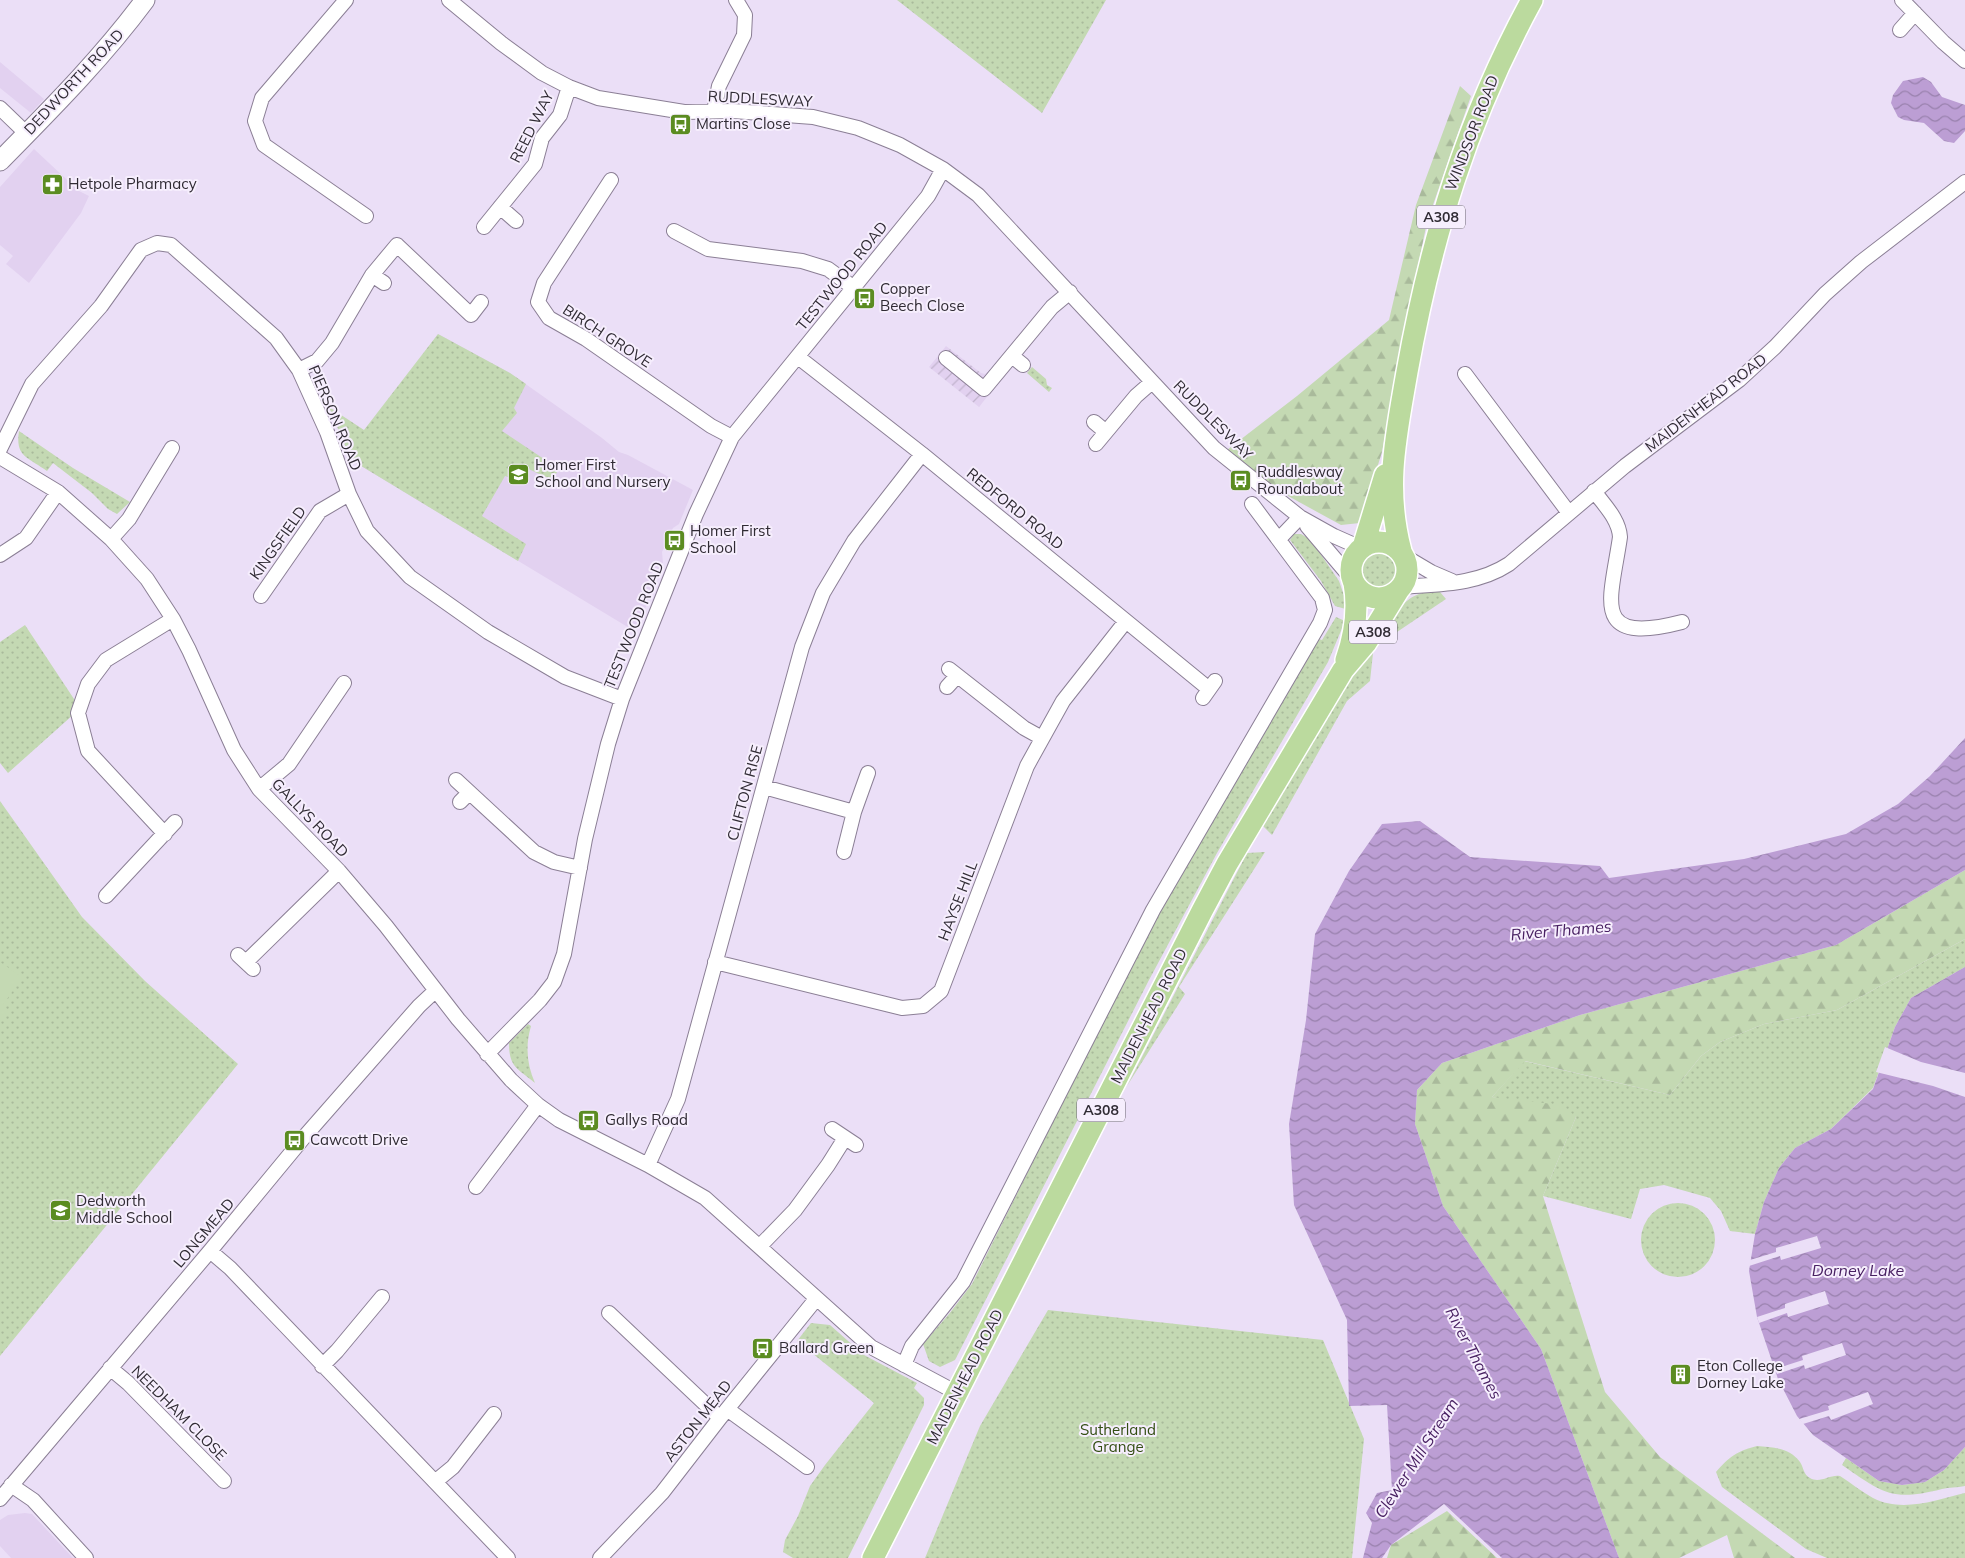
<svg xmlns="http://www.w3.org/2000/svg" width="1965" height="1558" viewBox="0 0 1965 1558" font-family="Mulish,sans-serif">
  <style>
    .built { fill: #e2d1f0 }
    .industrial { fill: url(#industrial-furrows) }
    .grass { fill: url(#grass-dots) }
    .forest { fill: url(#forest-firs) }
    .garden { fill: #c4d9b3 }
    .water { fill: url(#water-waves) }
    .pier { fill: #ebdff7 }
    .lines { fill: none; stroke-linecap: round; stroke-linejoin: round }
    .street-casing { stroke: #8b7f95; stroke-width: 16 }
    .secondary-casing { stroke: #8b7f95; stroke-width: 21 }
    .primary-casing { stroke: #fff; stroke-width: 24 }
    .street { stroke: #fff; stroke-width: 14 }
    .secondary { stroke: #fff; stroke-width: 19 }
    .primary { stroke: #bbda9e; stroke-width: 21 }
    .labels { text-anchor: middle; stroke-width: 4; stroke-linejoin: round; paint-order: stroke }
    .shield { fill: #f6eefd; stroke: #6b6670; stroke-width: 1 }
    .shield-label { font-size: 14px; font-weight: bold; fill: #302b34 }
    .street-label { font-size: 15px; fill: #302b34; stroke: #f6eefd }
    .poi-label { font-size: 15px; fill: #302b34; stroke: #f6eefd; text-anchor: start }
    .park-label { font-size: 15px; fill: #334e13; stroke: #f6eefd }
    .water-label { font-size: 16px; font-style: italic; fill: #482062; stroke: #f6eefd }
  </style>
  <defs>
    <pattern id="industrial-furrows" width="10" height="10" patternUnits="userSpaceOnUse" patternTransform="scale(1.25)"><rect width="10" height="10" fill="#e2d1f0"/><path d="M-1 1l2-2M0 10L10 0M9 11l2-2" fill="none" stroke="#c2b4ce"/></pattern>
    <pattern id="grass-dots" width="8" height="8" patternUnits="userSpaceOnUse" patternTransform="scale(1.25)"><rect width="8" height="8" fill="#c4d9b3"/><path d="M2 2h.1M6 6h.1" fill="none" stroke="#a9ba9b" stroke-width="1.8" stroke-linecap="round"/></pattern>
    <pattern id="forest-firs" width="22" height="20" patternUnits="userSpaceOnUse" patternTransform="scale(1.25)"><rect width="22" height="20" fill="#c4d9b3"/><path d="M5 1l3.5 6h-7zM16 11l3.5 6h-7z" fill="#a9ba9b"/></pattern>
    <pattern id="water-waves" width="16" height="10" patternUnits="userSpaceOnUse" patternTransform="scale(1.25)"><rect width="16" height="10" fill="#bc9ed4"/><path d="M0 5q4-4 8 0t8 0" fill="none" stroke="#9981ad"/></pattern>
  </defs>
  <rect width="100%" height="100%" fill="#ebdff7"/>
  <!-- built -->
  <path class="built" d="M0,62L44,99L31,113L0,88Z
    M34,149L79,191L89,196L81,213L29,283L6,264L13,256L0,245V187Z
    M438,334L510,373L602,438L619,452L628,455L693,490L679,524L673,528L662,552L663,563L636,632L348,458Z
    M25,1513L32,1514L73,1558H11L0,1546V1520L8,1515Z"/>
  <!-- industrial -->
  <path class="industrial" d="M946,346L981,373L985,374L991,369L1002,378L979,407L929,367Z"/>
  <!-- grass -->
  <path class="grass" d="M897,0H1106L1042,113Z
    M438,334L510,373L526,384L514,408L517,413L502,431L559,469L552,480L520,465L512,478L505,476L482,516L526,544L518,561L348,458V453L329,407L364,430Z
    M1032,367L1046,379L1047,385L1052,388L1049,392L1027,373Z
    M19,431L73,468L130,502L117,514L108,509L92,493L53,463L47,471C28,457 15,457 19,431Z
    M1294,534H1301L1311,540L1339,581L1349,610L1335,606L1321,581L1290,540Z
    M1358 570a21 21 0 1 1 42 0a21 21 0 1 1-42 0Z
    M1425,592H1440L1446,599L1397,632L1388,622C1400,608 1406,597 1425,592Z
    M1336,617L1345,621L1328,662L1217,853L1149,980L955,1360L940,1367L929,1361L923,1344L949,1314L972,1284L1124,979L1165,902L1319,639L1322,640Z
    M25,625L76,702L74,714L8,773L0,763V642Z
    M1374,644L1370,681L1347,701L1272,835L1263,826L1348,681Z
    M0,801L82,917L145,981L238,1064L0,1356Z
    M1265,852L1179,987L1185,994L1127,1086L1247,853Z
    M1965,939V967L1911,998L1895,1027L1873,1088L1831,1129L1795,1148L1779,1168L1764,1202L1755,1234L1730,1231L1721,1211L1710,1198L1664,1185L1640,1189L1631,1219L1543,1196L1576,1117L1492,1097L1524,1061L1670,1095L1701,1056L1720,1042L1764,1024L1837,1010Z
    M528,1024L531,1026C525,1046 527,1065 535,1083C517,1068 509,1067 509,1043Z
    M1641 1240a37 37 0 1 1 74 0a37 37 0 1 1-74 0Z
    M1048,1310L1323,1340L1364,1439L1352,1558H925L980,1426Z
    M811,1323L830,1325L864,1355L917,1383L914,1388L924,1398V1405L848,1558H793L783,1552L785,1540L798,1516L810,1486L825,1465L874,1403L797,1341Z
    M1757,1446C1772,1447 1790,1448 1800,1462C1804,1468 1803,1474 1810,1478C1820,1484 1830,1474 1840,1476C1851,1483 1862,1492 1873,1498C1902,1513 1936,1500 1965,1493V1558H1827L1806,1549L1722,1487L1716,1472C1729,1457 1737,1451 1757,1446Z
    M1965,1447V1486C1957,1488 1949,1487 1942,1489C1891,1502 1883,1493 1842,1465L1846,1458L1879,1481L1902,1485L1925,1482L1944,1470Z"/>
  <!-- forest -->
  <path class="forest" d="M1460,86L1471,96L1427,222L1402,344L1382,452L1360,523L1341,525L1257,479L1227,450L1297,396L1389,320L1416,205Z
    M1965,870V939L1837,1010L1764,1024L1720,1042L1701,1056L1670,1095L1525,1061L1492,1097L1562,1105L1576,1117L1543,1196L1605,1392L1660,1457L1795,1558H1734L1727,1535L1679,1558H1619L1541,1349L1443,1206L1415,1124L1417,1090L1442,1063L1580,1015L1836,945Z
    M1447,1511L1497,1558H1387L1391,1545Z"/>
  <!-- garden -->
  <path class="garden" d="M0,962L22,977L3,1005L8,1010L0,1021Z"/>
  <!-- water -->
  <path class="water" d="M1923,77L1931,82L1942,97L1965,105V131L1954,143L1944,141L1924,123L1904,120L1898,117L1891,103L1893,95L1903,81Z
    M1965,738V870L1836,945L1580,1015L1442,1063L1417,1090L1415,1124L1443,1206L1541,1349L1619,1558H1502L1444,1504L1391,1545L1382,1558H1363L1372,1523L1366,1513L1377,1493L1392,1490L1387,1405L1349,1406L1347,1320L1294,1205L1289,1124L1306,1020L1315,934L1349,871L1382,824L1420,821L1470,857L1600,866L1609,878L1744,859L1846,834L1898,804L1930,776Z
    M1965,967V1447L1944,1470L1925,1482L1902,1485L1879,1481L1813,1435L1797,1416L1778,1379L1757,1317L1749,1271L1755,1234L1764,1202L1779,1168L1795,1148L1831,1129L1873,1089L1895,1027L1911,998Z"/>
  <!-- pier -->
  <path class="pier" d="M1885,1047L1921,1062L1965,1073V1097L1933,1086L1876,1072Z
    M1817,1236L1821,1248L1781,1260L1780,1256L1749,1266L1750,1260L1776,1252V1248Z
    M1825,1291L1829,1304L1788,1317L1787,1313L1759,1323L1757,1317L1785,1308V1304Z
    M1842,1343L1846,1355L1805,1369L1804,1365L1777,1374L1775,1369L1803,1360L1802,1356Z
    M1868,1392L1873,1404L1831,1420L1829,1416L1803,1424L1799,1419L1829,1410L1828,1406Z"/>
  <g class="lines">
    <defs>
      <path id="street" d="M346,0L262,98L255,121L264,145L366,216
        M449,0L501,43L542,73L569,87L598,98L684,112L733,111L813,117L858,128L900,145L943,169L978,195L1214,448L1300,517L1334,536L1361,548
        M1902,0L1943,42L1965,61
        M1900,30L1915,13
        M0,108L27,134
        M714,111L719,86L744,35L745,15L736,0
        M611,180L544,283L538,302L549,318L586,339L711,426L732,437
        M500,207L516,221
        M484,227L535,164L542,138L560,115L569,87
        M674,231L708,249L802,261L828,269L854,288
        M372,275L384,283
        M1012,356L1023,365
        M798,357L922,454L1209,689
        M946,358L984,389L1052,307L1070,292
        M299,370L317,361L332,343L372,275L397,245L471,315L481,302
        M1465,374L1569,513
        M1094,422L1106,432
        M1096,444L1136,396L1152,382
        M0,449L32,384L101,306L141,250L157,243L171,245L276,338L299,370L327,432L349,494L367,531L410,577L488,632L565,677L622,699
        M0,457L58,492L111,539L147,579L173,619L189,650L234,750L259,789L339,871L386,926L458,1019L511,1080L538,1105L559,1120L648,1165L705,1198L871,1347L957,1393
        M1594,491C1604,505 1619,519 1620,537C1611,600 1589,646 1682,622
        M1307,526L1352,579
        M111,539L129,519L172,448
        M1279,539L1300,517
        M0,555L26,538L58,492
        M1404,556L1431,572L1452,581
        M1402,587C1439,584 1477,585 1509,564L1625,466L1739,380L1775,347L1825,294L1861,262L1965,182
        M261,596L320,511L349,494
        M949,669L1024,728L1042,738
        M947,687L957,676
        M1203,698L1215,681
        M456,780L534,852L554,862L580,868
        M764,787L854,812
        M259,789L289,764L344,683
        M460,802L469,793
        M165,834L88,751L78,713L88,684L106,660L173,619
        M844,852L854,812L868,773
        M106,896L175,822
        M238,955L253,969
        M246,962L339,871
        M715,962L902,1008L923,1006L941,991L1027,766L1063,701L1126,621
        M487,1054L540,1000L554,982L564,954L585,839L608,744L622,699L696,514L732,437L928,196L943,169
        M832,1129L856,1145
        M648,1165L678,1099L802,647L823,593L854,541L922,454
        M476,1187L538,1105
        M760,1246L795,1210L828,1165L845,1138
        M210,1251L230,1268L508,1558
        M609,1313L720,1418
        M904,1365L912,1346L963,1282L1153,910L1320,623L1325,610L1322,598L1252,504
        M322,1366L337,1351L382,1297
        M110,1368L128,1383L224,1481
        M727,1409L807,1467
        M436,1481L453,1467L494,1414
        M11,1485L33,1500L86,1558
        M0,1499L210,1251L305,1136L419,1006L435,991
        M600,1558L662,1493L720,1418L816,1299"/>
      <path id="secondary" d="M0,161C51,109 102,58 145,0"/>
      <path id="primary" d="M1351 570a28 28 0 1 1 56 0a28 28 0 1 1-56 0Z
        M1363,547L1385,475
        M1401,551C1384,487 1396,436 1407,372C1431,238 1467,119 1532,0
        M1346,660C1355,634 1359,610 1354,583
        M873,1558L1202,911L1227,864L1343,670L1366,643L1398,591"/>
    </defs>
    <!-- street casing -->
    <use href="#street" class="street-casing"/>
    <!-- secondary casing -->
    <use href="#secondary" class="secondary-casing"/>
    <!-- primary casing -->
    <use href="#primary" class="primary-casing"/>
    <!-- street -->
    <use href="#street" class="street"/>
    <!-- secondary -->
    <use href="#secondary" class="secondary"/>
    <!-- primary -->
    <use href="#primary" class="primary"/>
  </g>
  <!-- icons -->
  <defs>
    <symbol id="bus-square" viewBox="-11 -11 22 22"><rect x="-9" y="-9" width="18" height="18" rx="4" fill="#5b8c21" stroke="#f6eefd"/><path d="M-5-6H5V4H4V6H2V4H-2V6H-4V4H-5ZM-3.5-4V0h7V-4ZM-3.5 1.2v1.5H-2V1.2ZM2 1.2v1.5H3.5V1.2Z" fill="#fff"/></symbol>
    <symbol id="pharmacy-square" viewBox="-11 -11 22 22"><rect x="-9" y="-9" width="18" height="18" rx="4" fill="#5b8c21" stroke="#f6eefd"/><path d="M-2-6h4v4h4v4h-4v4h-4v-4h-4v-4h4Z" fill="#fff"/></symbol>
    <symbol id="school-square" viewBox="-11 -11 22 22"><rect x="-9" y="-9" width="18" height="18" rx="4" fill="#5b8c21" stroke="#f6eefd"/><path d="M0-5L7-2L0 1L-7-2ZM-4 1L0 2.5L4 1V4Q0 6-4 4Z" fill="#fff"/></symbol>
    <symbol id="building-square" viewBox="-11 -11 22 22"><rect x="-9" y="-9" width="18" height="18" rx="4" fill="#5b8c21" stroke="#f6eefd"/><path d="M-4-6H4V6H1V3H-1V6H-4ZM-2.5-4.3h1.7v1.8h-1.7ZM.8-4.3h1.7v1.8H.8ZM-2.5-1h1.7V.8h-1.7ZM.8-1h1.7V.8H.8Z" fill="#fff"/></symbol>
  </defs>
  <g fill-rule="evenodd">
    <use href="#bus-square" x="668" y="112" width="25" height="25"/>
    <use href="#pharmacy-square" x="40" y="172" width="25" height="25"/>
    <use href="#bus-square" x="852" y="286" width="25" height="25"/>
    <use href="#school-square" x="506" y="462" width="25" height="25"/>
    <use href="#bus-square" x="1228" y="468" width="25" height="25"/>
    <use href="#bus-square" x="662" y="528" width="25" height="25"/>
    <use href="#bus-square" x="576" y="1108" width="25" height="25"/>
    <use href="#bus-square" x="282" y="1128" width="25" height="25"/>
    <use href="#school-square" x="48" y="1198" width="25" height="25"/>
    <use href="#bus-square" x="750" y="1336" width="25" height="25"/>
    <use href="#building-square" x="1668" y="1362" width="25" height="25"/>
  </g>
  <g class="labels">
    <!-- shield labels -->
    <g class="shield">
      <rect x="1417" y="205.5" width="48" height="23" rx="4"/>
      <rect x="1349" y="620.5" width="48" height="23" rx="4"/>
      <rect x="1077" y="1098.5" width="48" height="23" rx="4"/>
    </g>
    <g class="shield-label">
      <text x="1441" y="222">A308</text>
      <text x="1373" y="637">A308</text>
      <text x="1101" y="1115">A308</text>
    </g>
    <!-- street labels -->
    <g class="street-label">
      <text transform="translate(74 82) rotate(-47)" y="5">DEDWORTH ROAD</text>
      <text transform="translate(760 99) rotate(3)" y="5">RUDDLESWAY</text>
      <text transform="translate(532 127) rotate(-63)" y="5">REED WAY</text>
      <text transform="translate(1472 133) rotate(-69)" y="5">WINDSOR ROAD</text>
      <text transform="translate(842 276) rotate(-51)" y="5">TESTWOOD ROAD</text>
      <text transform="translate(607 336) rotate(33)" y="5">BIRCH GROVE</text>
      <text transform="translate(1706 403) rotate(-38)" y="5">MAIDENHEAD ROAD</text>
      <text transform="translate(335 418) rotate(67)" y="5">PIERSON ROAD</text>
      <text transform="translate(1213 420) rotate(45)" y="5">RUDDLESWAY</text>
      <text transform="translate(1015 509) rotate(39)" y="5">REDFORD ROAD</text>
      <text transform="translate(278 543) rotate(-55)" y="5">KINGSFIELD</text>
      <text transform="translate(634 625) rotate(-68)" y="5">TESTWOOD ROAD</text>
      <text transform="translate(745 793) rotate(-75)" y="5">CLIFTON RISE</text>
      <text transform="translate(310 818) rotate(46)" y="5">GALLYS ROAD</text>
      <text transform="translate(958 901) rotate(-69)" y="5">HAYSE HILL</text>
      <text transform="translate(1149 1016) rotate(-63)" y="5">MAIDENHEAD ROAD</text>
      <text transform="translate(204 1233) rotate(-50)" y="5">LONGMEAD</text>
      <text transform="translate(965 1377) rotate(-63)" y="5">MAIDENHEAD ROAD</text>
      <text transform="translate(179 1413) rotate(45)" y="5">NEEDHAM CLOSE</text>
      <text transform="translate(698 1421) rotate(-52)" y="5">ASTON MEAD</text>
    </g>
    <!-- poi labels -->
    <g class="poi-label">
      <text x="696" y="129">Martins Close</text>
      <text x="68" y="189">Hetpole Pharmacy</text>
      <text x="880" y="294">Copper<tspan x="880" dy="17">Beech Close</tspan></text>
      <text x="535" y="470">Homer First<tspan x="535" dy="17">School and Nursery</tspan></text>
      <text x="1257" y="477">Ruddlesway<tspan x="1257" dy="17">Roundabout</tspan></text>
      <text x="690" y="536">Homer First<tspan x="690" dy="17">School</tspan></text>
      <text x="605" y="1125">Gallys Road</text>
      <text x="310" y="1145">Cawcott Drive</text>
      <text x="76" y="1206">Dedworth<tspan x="76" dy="17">Middle School</tspan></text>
      <text x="779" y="1353">Ballard Green</text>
      <text x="1697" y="1371">Eton College<tspan x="1697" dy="17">Dorney Lake</tspan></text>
    </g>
    <!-- park labels -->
    <g class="park-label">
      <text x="1118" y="1435">Sutherland<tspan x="1118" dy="17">Grange</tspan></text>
    </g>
    <!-- water labels -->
    <g class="water-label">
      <text transform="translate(1561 930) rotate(-5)" y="6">River Thames</text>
      <text x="1858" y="1276">Dorney Lake</text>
      <text transform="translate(1474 1353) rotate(62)" y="6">River Thames</text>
      <text transform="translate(1416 1458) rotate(-57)" y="6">Clewer Mill Stream</text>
    </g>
  </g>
</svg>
